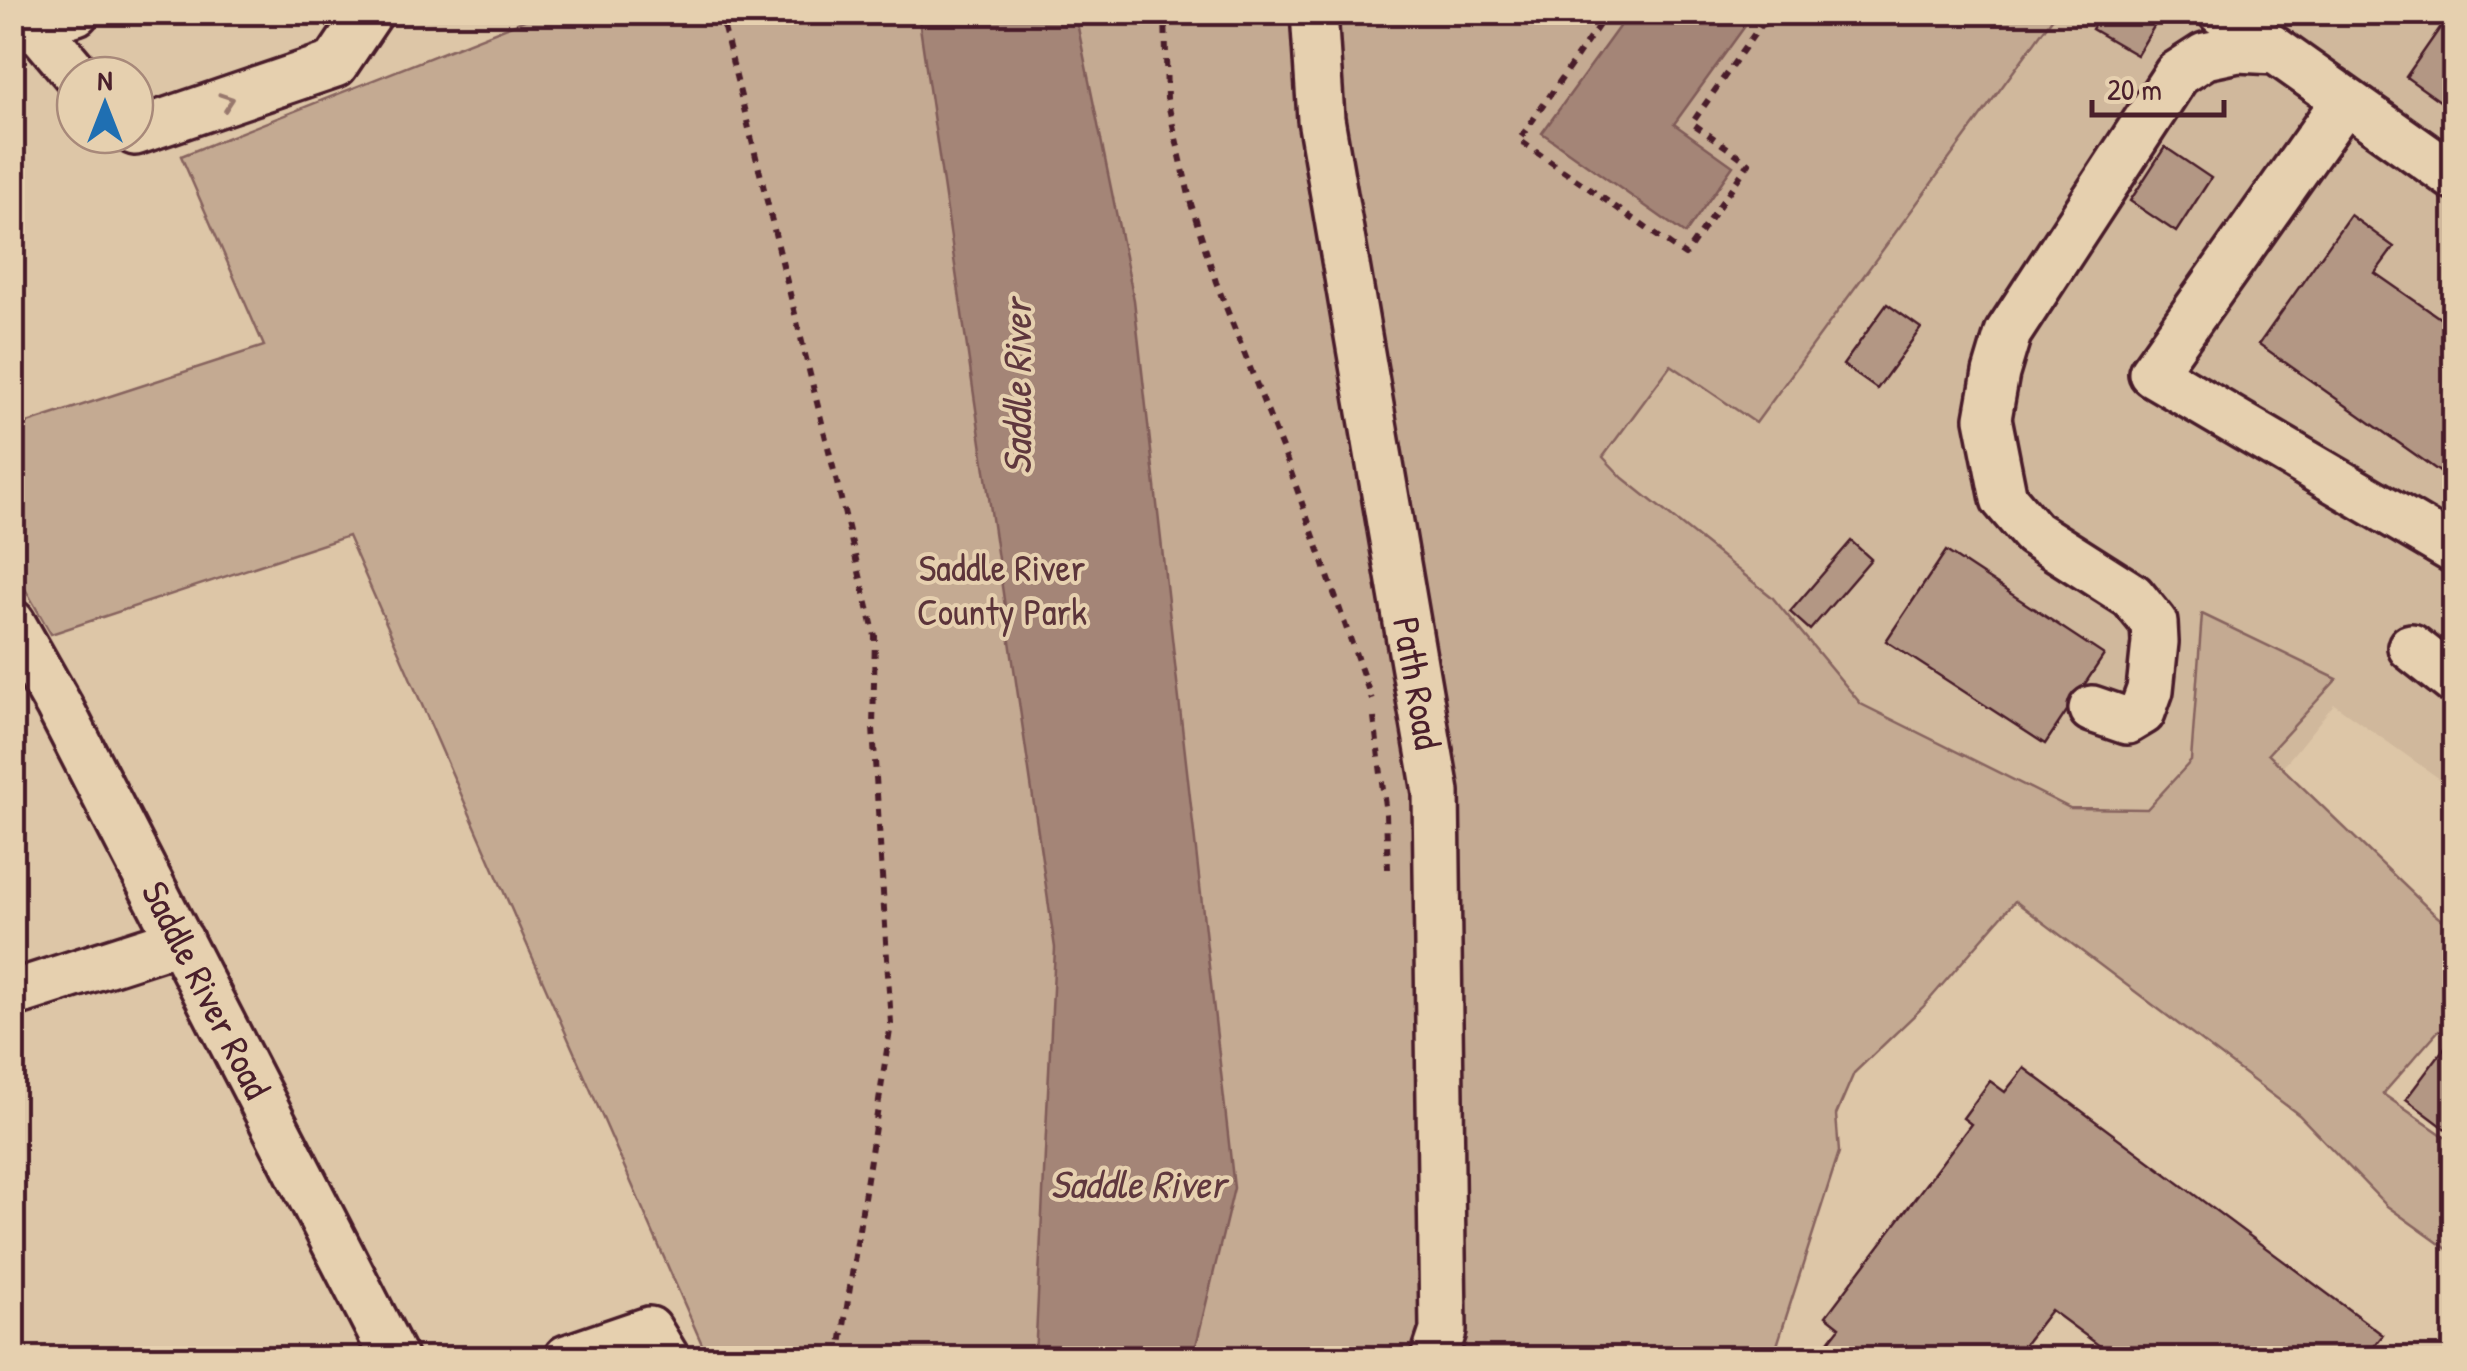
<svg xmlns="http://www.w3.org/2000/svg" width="2467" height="1371" viewBox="0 0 2467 1371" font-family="'Patrick Hand',sans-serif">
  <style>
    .built { fill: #d0b89c }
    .green { fill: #c4aa92; stroke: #87645e; stroke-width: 2.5 }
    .water { fill: #a48577; stroke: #805c59; stroke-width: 2.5 }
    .building { fill: #b39784; stroke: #4a1f2b; stroke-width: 2.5 }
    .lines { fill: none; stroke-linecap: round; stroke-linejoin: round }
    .minor-casing { stroke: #4a1f2b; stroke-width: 52 }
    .path { stroke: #4a1f2b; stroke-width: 6; stroke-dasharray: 8 8; stroke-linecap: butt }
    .minor { stroke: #e6d0af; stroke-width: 45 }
    .oneway { stroke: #98786d }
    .labels { text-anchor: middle; stroke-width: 8; stroke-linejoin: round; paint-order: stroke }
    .park-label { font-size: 38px; fill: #5c343a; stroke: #e6d0af }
    .street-label { font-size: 38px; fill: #4a1f2b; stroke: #e6d0af }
    .water-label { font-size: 40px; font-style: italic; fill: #60383e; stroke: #e6d0af }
  </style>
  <rect width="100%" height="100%" fill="#ddc6a7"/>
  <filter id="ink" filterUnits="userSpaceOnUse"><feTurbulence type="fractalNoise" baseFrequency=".01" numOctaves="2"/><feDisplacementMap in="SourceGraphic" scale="20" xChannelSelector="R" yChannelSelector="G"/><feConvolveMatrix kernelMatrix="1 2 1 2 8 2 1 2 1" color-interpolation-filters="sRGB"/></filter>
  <g filter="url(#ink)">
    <!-- built -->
    <path class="built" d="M2056,13H2454V789L2334,704L2118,970L1867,749L1603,456L1671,365L1756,422Z"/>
    <!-- green -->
    <path class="green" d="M535,13H2056L1756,423L1671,365L1603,457L1623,478L1772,597L1861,704L2070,808L2147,809L2191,761L2202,614L2337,679L2268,754L2433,913L2454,930V1036L2439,1030L2383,1094L2454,1143V1254L2387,1206L2299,1115L2015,901L1923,1007L1854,1073L1836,1115L1839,1152L1773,1358H708L348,536L51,634L13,568L12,428L264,346L181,156L535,16Z"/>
    <!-- water -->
    <path class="water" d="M918,13H1075L1134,300L1234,1188L1193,1358H1035L1055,948Z
      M1629,13H1725L1745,26L1674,124L1733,166L1685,234L1542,133Z"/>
    <!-- building -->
    <path class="building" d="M2102,12H2160L2162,13L2137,55L2092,29Z
      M2451,12H2454V111L2406,77Z
      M2165,147L2211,178L2176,232L2130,201Z
      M2350,215L2394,247L2375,273L2454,328V482L2259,344Z
      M1887,304L1921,328L1877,389L1843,365Z
      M1851,541L1871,559L1810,630L1790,612Z
      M1946,551L2104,655L2045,744L1886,641Z
      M2445,1047L2454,1054V1135L2406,1099Z
      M2024,1068L2383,1335L2372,1349L2384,1358H2116L2051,1310L2014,1358H1816L1840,1327L1826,1316L1971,1124L1963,1118L1990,1081L2005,1092Z"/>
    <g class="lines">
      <defs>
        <path id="minor" d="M1314,12L1321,119L1436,792L1443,1331L1434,1358
          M2221,12L2454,177
          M35,25L77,75
          M12,32L76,12
          M2345,100L2152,373L2454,550
          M135,132L335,64L370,12
          M12,623L59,706L394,1358
          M2411,647L2454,681
          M2092,709L2127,721L2142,712L2150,690L2155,642L2154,623L2132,596L2033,533L2004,499L1988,418L1996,373L2008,333L2177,74L2205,56L2238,49L2275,51
          M12,994L180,940
          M567,1358L649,1330L666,1358"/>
      </defs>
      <!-- minor casing -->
      <use href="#minor" class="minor-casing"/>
      <!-- path -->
      <path class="path" d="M720,12L875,636L873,728L891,1024L839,1358
        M1165,12L1167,99L1191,204L1216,282L1287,461L1372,700
        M1608,12L1519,140L1685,255L1749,163L1692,123L1767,16L1763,12
        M1841,12L1852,16L1865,12
        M1761,25L1793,12
        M1374,718L1386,814L1388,869"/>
      <!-- minor -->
      <use href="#minor" class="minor"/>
    </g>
    <!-- one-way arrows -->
    <defs><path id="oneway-chevron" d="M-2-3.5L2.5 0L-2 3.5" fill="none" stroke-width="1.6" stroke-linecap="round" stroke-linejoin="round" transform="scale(2.5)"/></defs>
    <use class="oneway" href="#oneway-chevron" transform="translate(227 101) rotate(-19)"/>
  </g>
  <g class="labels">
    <!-- park labels -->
    <g class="park-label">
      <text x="1002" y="581">Saddle River<tspan x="1002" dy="44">County Park</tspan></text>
    </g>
    <!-- street labels -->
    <g class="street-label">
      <text transform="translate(1417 683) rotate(80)" y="13">Path Road</text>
      <text transform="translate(206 990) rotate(63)" y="13">Saddle River Road</text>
    </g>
    <!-- water labels -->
    <g class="water-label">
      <text transform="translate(1017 387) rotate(-90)" y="14">Saddle River</text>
      <text x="1138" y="1198">Saddle River</text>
    </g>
  </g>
  <!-- margin -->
  <rect width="2467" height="1371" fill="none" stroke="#e6d0af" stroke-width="50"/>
  <rect x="25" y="25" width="2417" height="1321" fill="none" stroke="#4a1f2b" stroke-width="4" filter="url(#ink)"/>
  <!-- north arrow -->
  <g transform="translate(105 105)"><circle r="48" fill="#e6d0af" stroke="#a8897a" stroke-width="2.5"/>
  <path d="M0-8L18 38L0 25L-18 38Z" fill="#1f6fb2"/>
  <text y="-15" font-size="28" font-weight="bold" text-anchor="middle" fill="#4a1f2b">N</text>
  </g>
  <!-- scale -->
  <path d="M2092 100v15h132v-15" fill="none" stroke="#4a1f2b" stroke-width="5"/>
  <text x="2107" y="100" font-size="30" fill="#4a1f2b" stroke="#e6d0af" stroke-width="8" paint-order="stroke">20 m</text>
</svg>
